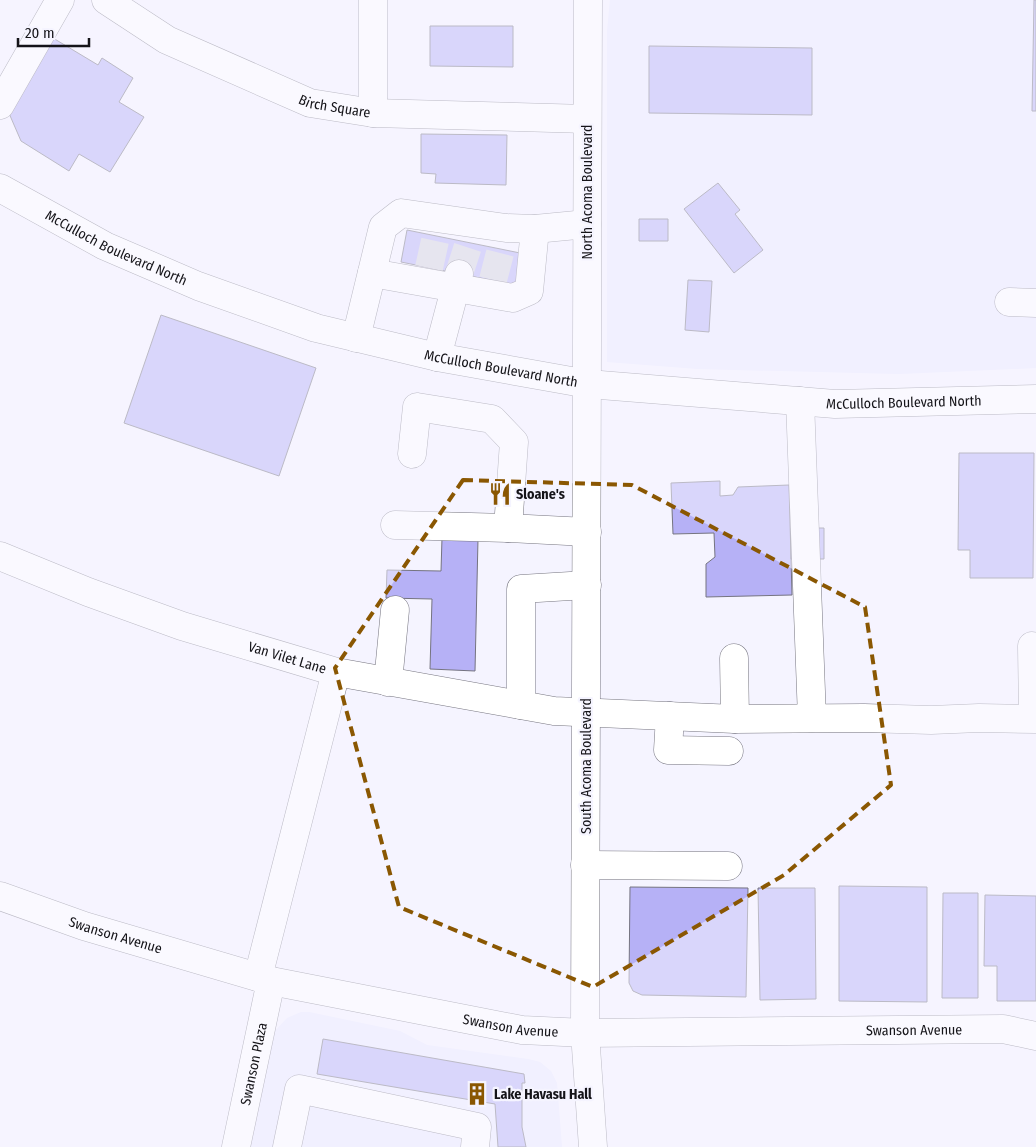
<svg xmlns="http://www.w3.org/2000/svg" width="1036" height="1147" viewBox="0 0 1036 1147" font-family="'Fira Sans Condensed',sans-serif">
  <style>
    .built { fill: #ebeaff }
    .building { fill: #b6b1f6; stroke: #757480 }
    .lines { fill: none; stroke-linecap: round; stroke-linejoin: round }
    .minor-tunnel { stroke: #d3d2dc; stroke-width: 28; stroke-dasharray: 28 14; stroke-linecap: butt }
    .minor-casing { stroke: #777681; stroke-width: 29 }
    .major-casing { stroke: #777681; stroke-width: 29 }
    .minor { stroke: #fff; stroke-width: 28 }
    .major { stroke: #fff; stroke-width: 28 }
    .marked { fill: none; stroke: #8a5702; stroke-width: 4; stroke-dasharray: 10 6; stroke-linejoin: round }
    .labels { text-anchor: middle; stroke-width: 4.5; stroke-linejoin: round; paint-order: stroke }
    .street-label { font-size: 14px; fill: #151419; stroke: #f5f4ff }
    .poi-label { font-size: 14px; font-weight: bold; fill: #151419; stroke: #f5f4ff; text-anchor: start }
  </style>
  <rect width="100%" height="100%" fill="#f5f4ff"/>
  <!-- built -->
  <path class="built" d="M610,0H1036V368L899,374L698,369L607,362V31Z
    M301,1012H309L400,1031L427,1045L528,1059L540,1062L551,1071L557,1083L562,1147H247L275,1031L287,1018Z"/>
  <!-- building -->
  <path class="building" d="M1034,0H1036V111H1032Z
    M430,26H513V67L430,66Z
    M53,38L98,65L102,58L133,78L119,102L144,117L110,172L79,154L69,171L21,141L8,111Z
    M649,46L812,48V115L649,113Z
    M421,134L507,135L506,185L435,183L436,174L421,173Z
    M718,183L740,210L735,214L763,250L734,273L684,209Z
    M639,219H668V241H639Z
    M407,230L525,254L519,286L401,262Z
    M688,280L712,281L709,332L685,330Z
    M161,315L316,368L279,476L124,423Z
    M959,453H1034L1033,578H970V550H958Z
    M720,481V496L733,495L738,487L789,485L792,595L706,597V564L715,557L714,533L673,534L671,483Z
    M791,528H824V559H791Z
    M442,538L478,539L475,671L430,669L432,599L386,598L387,570L441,571Z
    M839,886L927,887V1002L839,1001Z
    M630,887L748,888L746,997L642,995L633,991L629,983Z
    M758,888H815L816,999L760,1000Z
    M943,893H978V998H942Z
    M985,895L1036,896V1001H997V966H984Z
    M323,1039L524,1074L525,1083H522V1127L526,1147H498L495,1104L317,1074Z"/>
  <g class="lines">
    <!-- minor-tunnel -->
    <path class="minor-tunnel" d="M429,268L436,236
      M459,274L469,243
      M493,280L501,249"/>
    <defs>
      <g id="minor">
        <path id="s1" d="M106,0L167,40L310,103L373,113L587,119"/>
        <path d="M0,105L60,0"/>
        <path d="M373,113V0"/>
        <path d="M372,273L513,298L529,291L535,229"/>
        <path d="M1009,302L1036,303"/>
        <path d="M356,338L383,227L401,213L506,228L535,229L587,224"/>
        <path d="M437,357L459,274"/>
        <path d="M800,401L812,718"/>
        <path d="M412,454L417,407L492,419L514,442L508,528L587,532"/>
        <path d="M395,525L508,528"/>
        <path id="s2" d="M0,556L88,592L182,626L336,672L554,711L735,719L864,718L931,720L979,718L1036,719"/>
        <path d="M1032,646L1033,718"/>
        <path d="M734,658L735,719"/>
        <path d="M388,682L395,610"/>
        <path d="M521,705V589L587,585"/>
        <path d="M670,716L668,750L729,751"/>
        <path d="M585,865L728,866"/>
        <path id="s3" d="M0,896L84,926L271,981L522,1030L585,1033L1003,1029L1036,1036"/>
        <path d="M258,977L336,672"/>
        <path id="s4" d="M236,1147L271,981"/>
        <path d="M287,1147L299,1089L477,1127L475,1147"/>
      </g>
      <g id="major">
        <path d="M588,0L585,1033L593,1147"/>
        <path id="s5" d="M0,188L105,246L198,286L316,328L437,357L588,384L835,404L1036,399"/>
      </g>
    </defs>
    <!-- minor casing -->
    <use href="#minor" class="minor-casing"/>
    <!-- major casing -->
    <use href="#major" class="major-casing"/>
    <!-- minor -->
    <use href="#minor" class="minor"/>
    <!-- major -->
    <use href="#major" class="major"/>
  </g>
  <!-- marked area -->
  <path d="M0 0H1036V1147H0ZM463,480L632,485L865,607L891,785L784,875L593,987L399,907L335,668Z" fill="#f5f4ff" fill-opacity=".55" fill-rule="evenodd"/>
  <path class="marked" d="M463,480L632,485L865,607L891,785L784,875L593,987L399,907L335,668Z"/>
  <!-- icons -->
  <defs>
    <symbol id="restaurant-bare" viewBox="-9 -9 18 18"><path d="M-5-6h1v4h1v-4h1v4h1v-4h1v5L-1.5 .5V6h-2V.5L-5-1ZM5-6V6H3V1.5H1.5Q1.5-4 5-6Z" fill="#8a5702" stroke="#f5f4ff" stroke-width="2.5" paint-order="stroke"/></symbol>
    <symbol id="building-bare" viewBox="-9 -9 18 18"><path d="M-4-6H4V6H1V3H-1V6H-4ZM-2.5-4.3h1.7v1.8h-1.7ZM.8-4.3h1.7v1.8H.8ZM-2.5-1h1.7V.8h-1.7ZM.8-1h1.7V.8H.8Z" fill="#8a5702" stroke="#f5f4ff" stroke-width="2.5" paint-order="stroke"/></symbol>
  </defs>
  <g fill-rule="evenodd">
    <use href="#restaurant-bare" x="484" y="478" width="32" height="32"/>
    <use href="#building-bare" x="461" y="1078" width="32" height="32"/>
  </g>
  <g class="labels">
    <!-- street labels -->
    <g class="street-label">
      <text dy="5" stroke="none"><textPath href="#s1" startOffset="254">Birch Square</textPath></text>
      <text transform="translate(587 192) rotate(-90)" y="5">North Acoma Boulevard</text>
      <text dy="5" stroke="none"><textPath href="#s5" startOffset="131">McCulloch Boulevard North</textPath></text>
      <text dy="5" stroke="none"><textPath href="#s5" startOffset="536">McCulloch Boulevard North</textPath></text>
      <text dy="5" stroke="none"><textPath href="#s5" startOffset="941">McCulloch Boulevard North</textPath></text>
      <text dy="5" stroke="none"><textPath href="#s2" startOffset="305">Van Vilet Lane</textPath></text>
      <text transform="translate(586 766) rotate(-90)" y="5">South Acoma Boulevard</text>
      <text dy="5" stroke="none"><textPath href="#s3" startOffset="122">Swanson Avenue</textPath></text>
      <text dy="5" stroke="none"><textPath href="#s3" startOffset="528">Swanson Avenue</textPath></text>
      <text dy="5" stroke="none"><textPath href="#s3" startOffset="932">Swanson Avenue</textPath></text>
      <text dy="5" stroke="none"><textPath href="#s4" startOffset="85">Swanson Plaza</textPath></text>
    </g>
    <!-- poi labels -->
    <g class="poi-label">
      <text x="516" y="499">Sloane's</text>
      <text x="494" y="1099">Lake Havasu Hall</text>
    </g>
  </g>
  <!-- scale -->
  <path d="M18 38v8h71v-8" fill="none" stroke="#151419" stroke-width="2.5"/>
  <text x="25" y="38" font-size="15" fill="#151419" stroke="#f5f4ff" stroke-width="4" paint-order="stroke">20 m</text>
</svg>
